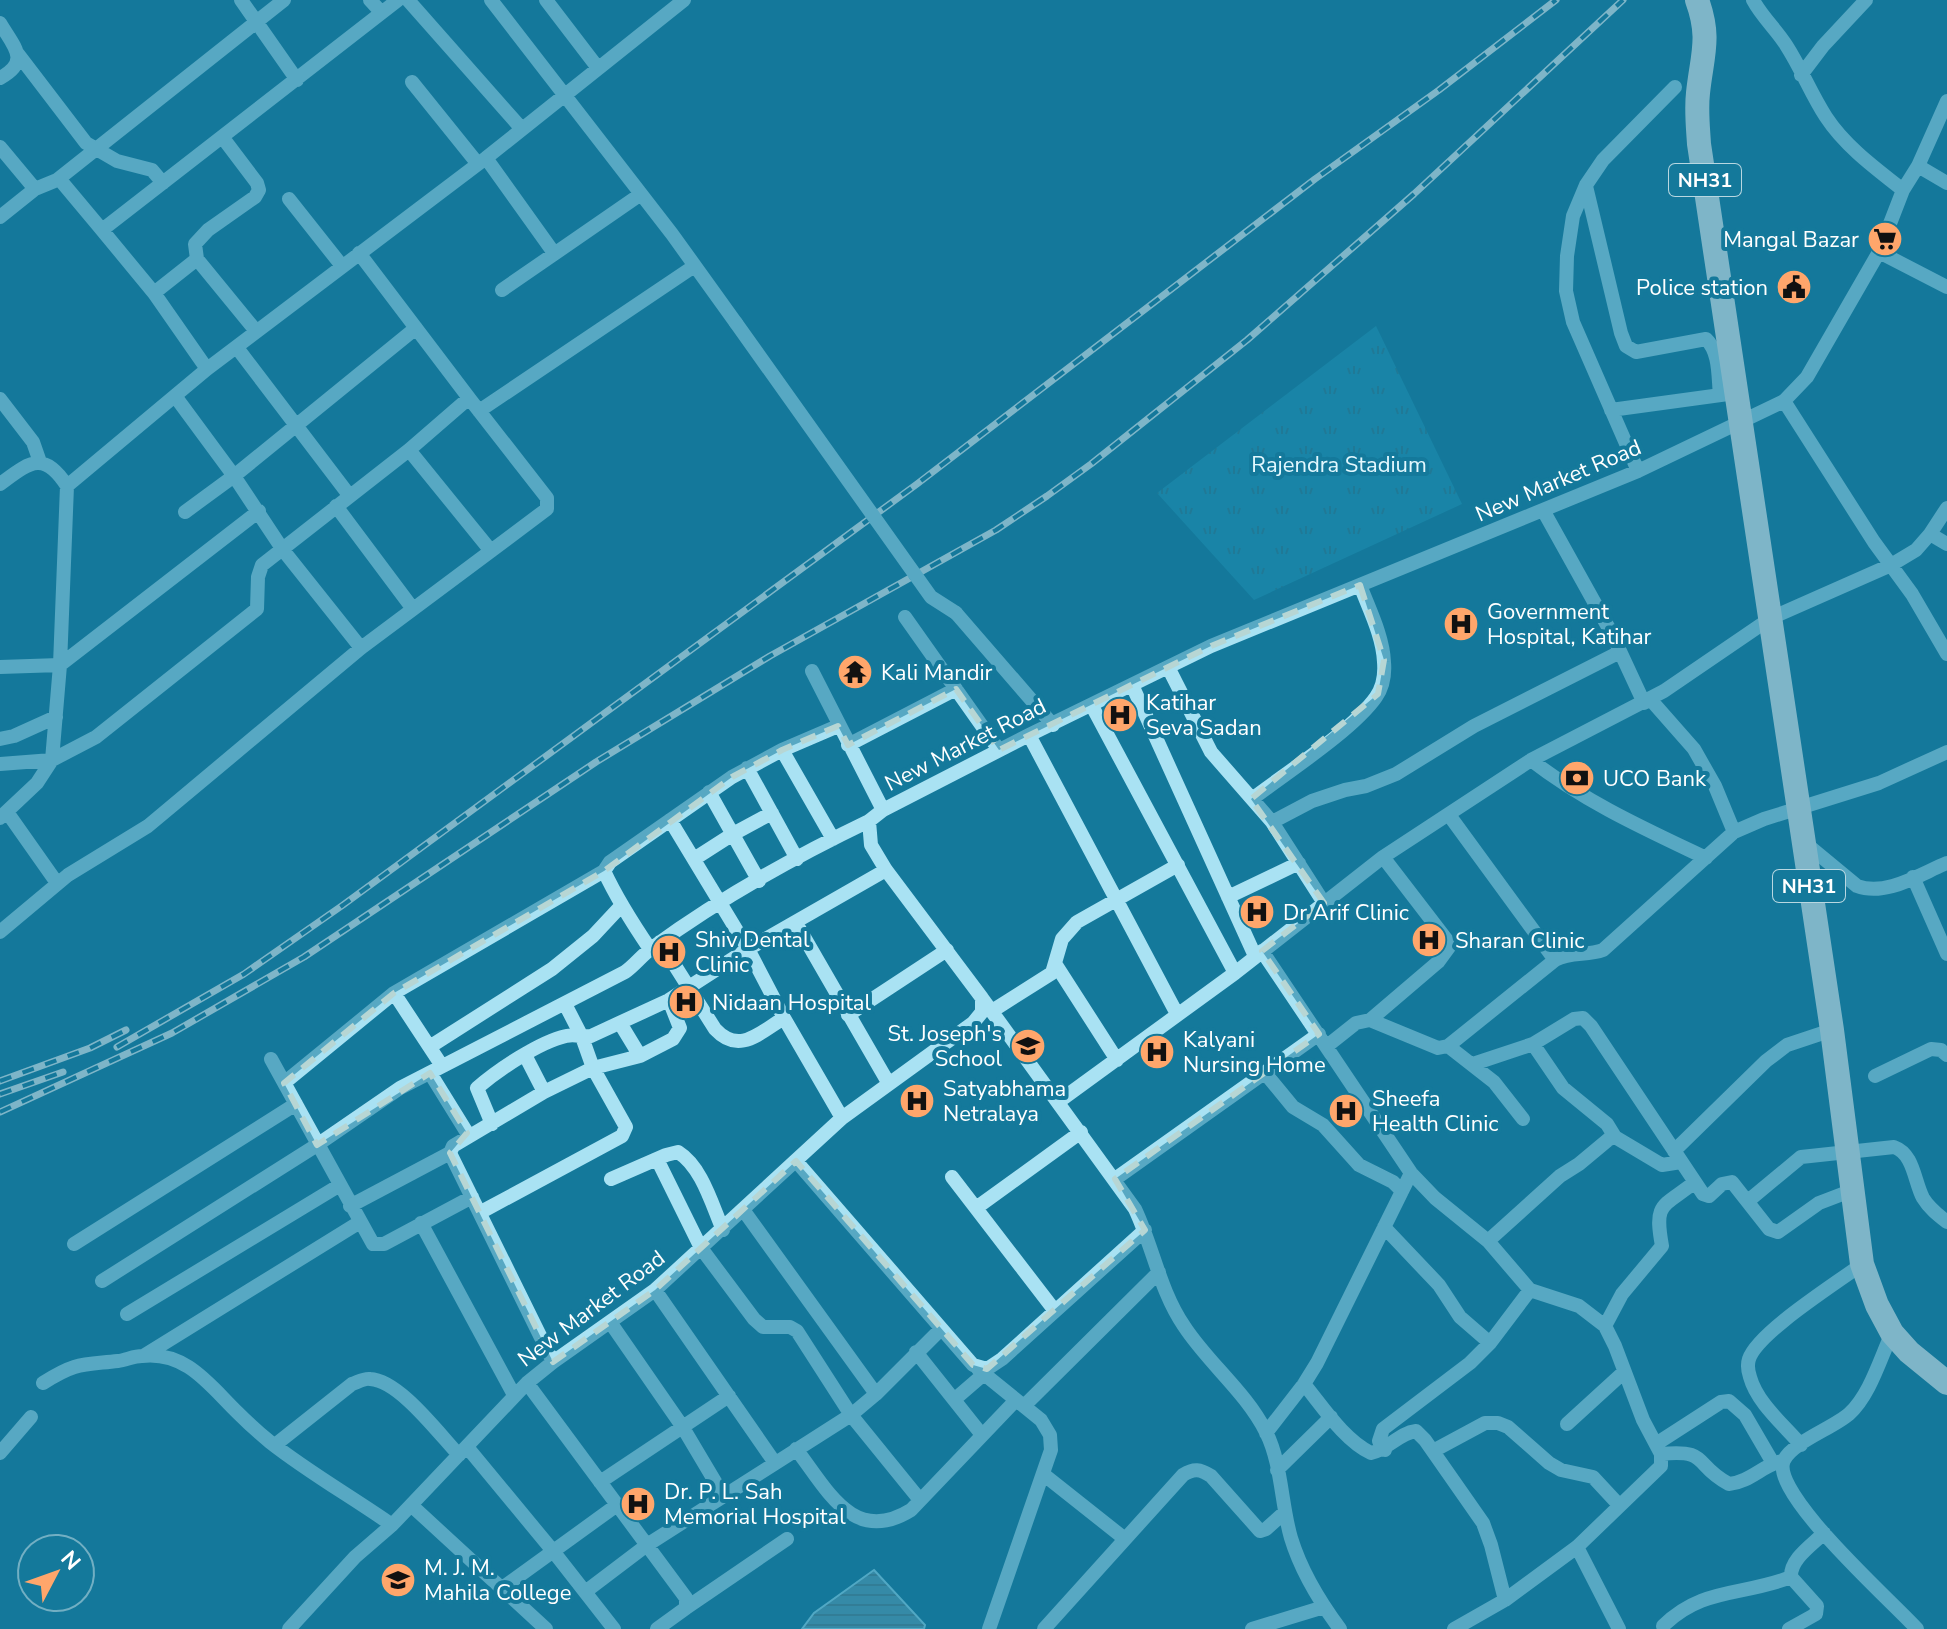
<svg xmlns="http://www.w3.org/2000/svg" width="1947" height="1629" viewBox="0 0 1947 1629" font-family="'Nunito Sans',sans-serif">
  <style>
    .park { fill: url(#park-tufts) }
    .water { fill: url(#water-rules); stroke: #9be2f6; stroke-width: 2 }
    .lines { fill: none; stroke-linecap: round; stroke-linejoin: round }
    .minor { stroke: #a9e2f3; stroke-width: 14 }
    .highway { stroke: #fff; stroke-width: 24 }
    .rail-casing { stroke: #fff; stroke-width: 7 }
    .rail { stroke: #14799b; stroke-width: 4; stroke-dasharray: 12; stroke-linecap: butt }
    .minor-bridge { stroke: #a9e2f3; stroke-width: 14 }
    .marked { fill: none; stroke: #b7d6d4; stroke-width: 6; stroke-dasharray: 16 10; stroke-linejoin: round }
    .labels { text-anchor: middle; stroke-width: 8; stroke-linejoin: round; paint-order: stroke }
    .shield { fill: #14799b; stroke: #b8d7e1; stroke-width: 2 }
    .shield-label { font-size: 20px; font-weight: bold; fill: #fff }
    .poi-label { font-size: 22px; fill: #fff; stroke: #14799b; text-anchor: start }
    .park-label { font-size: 22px; fill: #e3f8fe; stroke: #14799b }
    .street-label { font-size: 22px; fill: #fff; stroke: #14799b }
  </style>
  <defs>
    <pattern id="park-tufts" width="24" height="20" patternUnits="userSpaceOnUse" patternTransform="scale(2)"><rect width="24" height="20" fill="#2093b6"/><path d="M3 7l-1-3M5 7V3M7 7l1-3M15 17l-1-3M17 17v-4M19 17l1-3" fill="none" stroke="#2f7a91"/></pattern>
    <pattern id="water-rules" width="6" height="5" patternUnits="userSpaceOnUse" patternTransform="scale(2)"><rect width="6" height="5" fill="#5da0b6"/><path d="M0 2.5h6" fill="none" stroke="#578391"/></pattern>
  </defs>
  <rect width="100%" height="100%" fill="#14799b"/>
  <!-- park -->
  <path class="park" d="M1376,326L1462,504L1254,600L1157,493Z"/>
  <!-- water -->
  <path class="water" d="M874,1570L925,1625L924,1629H802L814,1613Z"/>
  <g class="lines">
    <!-- minor -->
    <path class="minor" d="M241,0L297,80
      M370,0L381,12
      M408,0L521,128
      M491,0L672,234L736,323
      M546,0L598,68
      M1753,0C1762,17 1776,29 1786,45C1801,68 1811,94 1826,117C1845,146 1875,168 1903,190
      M0,23C14,47 31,61 0,78
      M18,54L86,143L117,161L152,170L163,183
      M1801,75L1823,46L1866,0
      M412,82L478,164
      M0,147L35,189L57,180L61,181L102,230
      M486,158L554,253
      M1918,166L1947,183
      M57,180L284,0
      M1586,186L1621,333L1626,346L1636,352L1706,339C1720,352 1718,377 1720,395
      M289,199L342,266
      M0,217L35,189
      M1879,252L1947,287
      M359,253L469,398
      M197,259L195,244L208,230L255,197L259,190L257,183L223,138
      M502,290L641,194
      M154,293L197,259L256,331
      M241,353L349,495
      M207,369L154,293L102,230L398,0
      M175,396L234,476L283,550L361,648
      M0,399L33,442L40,462
      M1784,401L1874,542L1912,594L1947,654
      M1611,410L1728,394
      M479,411L693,267
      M409,450L491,551
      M1638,471L1573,322L1566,291L1567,256L1573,216L1586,185L1603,160L1675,87
      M0,484C29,463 43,449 67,486
      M336,506L413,609
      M1543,510L1612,634L1644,703
      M185,512L234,476L416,328
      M1930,534L1947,544
      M956,613L1053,725
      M905,617L999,750
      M0,667L60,665L259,511
      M1168,667L1211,752L1272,822L1324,903
      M812,671L883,810
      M1132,685L1255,956
      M1650,699L1694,749L1715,786L1734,832
      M1092,706L1235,973
      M1029,735L1177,1014
      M0,739L14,736L56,717
      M848,745L956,689
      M782,750L833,839
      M1531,760C1585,802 1645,829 1706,858
      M0,764L52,760L96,737L257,609L258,577L262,565L409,450L469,398L547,498V509L361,648L148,826L68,875L0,932
      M747,768L797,859
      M709,792L759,881
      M1252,799C1286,773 1353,730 1376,697C1383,687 1385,674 1384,662C1383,636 1369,609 1360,585
      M7,812L57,883
      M1449,815L1555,960
      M0,818L37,783L52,760L60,665L67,486L207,369L486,158L684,0
      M670,820L748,949L784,1018L842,1118
      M1272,822L1312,801L1345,790L1366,786L1396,774L1474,726L1620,652
      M1805,843L1857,886C1886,897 1920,874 1947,863
      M694,859L733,834L772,813
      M1913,877L1947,954
      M1228,897L1299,863
      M796,923L889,1084
      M660,942L715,1029C739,1055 759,1033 784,1018
      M650,949C633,924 617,899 604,871L610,862L732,777L782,750L838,726
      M1262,951L1411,1173L1435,1198L1488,1241L1530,1290L1579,1306L1605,1326L1615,1346L1643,1420L1661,1454V1466L1577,1547L1505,1600L1454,1629
      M1056,965L1117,1060
      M394,993L442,1066
      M982,998L1135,1209C1153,1247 1160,1291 1184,1326C1208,1363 1246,1392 1266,1432C1282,1464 1281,1504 1291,1538C1301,1571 1320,1602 1340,1629
      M992,1011L1052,973L1062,939L1077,922L1178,865
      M848,1015L947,950
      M1370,1020L1438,962L1449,947L1446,939L1383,857
      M620,1023L640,1056
      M1533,1044L1563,1088L1607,1124L1615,1137
      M431,1046L552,969L593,936L621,906
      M1327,1046L1356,1023L1370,1020L1438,1048L1448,1046L1555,960C1570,951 1587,956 1603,950L1734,832L1764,819L1879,783L1947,752
      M1448,1046L1494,1082L1523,1119
      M525,1055L544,1092
      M271,1059L373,1244H384L472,1197
      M1473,1064L1533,1044L1574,1019L1583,1018L1591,1026L1703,1194L1709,1196L1722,1184L1732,1182L1769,1229L1778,1232L1819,1203L1853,1190
      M430,1073L469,1136
      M1265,1073L1293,1107L1323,1125L1359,1165L1393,1182L1402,1191
      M1875,1076L1931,1049L1941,1050L1947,1055
      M284,1083L394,993L604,871
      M1058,1102L1235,973L1383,857L1531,760L1664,691L1771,618L1891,565L1916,550L1930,534L1947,508
      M492,1124L477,1088C498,1070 539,1042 566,1036C574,1034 582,1037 591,1036L669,1000
      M1674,1151L1766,1061L1787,1045L1832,1030
      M657,1159L701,1248L754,1319L763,1327H790L797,1331L851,1415L920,1500
      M796,1161L973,1365L987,1369L1002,1359L1145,1230
      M952,1177L1055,1311
      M611,1179L666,1155L678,1152C702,1167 712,1205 723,1230
      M1115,1179L1319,1034
      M1748,1201L1801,1157L1894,1147C1914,1154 1914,1181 1923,1198C1929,1208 1938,1215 1947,1222
      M350,1206L450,1153
      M976,1208L1081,1132
      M744,1211L876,1394
      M481,1212L622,1136L626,1127L593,1068L582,1037L565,1004
      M421,1223L514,1395
      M1384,1227L1439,1285L1460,1317L1490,1343
      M1488,1241L1560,1176L1579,1164L1609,1139L1615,1137L1662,1165L1681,1162
      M74,1244L296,1104
      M102,1281L317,1145L400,1088L625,972C635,965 642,955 652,948C719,899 794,857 869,821
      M655,1290L775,1463
      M127,1314L340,1185
      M610,1322L682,1426L723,1495
      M1605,1326L1622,1294L1662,1246C1654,1202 1662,1208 1695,1182
      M1892,1333C1880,1359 1870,1395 1849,1414C1833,1428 1793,1442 1784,1460C1768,1492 1894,1603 1917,1629
      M916,1352L982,1435
      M145,1355L360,1222
      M553,1362L450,1153L453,1146L544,1092L593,1068L640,1056L673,1039L680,1028L669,1000L748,949L886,870
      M978,1369L1041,1420L1050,1435L1051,1450L989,1629
      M43,1383C76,1362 82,1365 118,1361C126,1360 134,1356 142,1356C187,1351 210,1386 238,1413C248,1423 259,1433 270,1442C308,1472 352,1497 392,1525
      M527,1383L686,1598V1608L657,1629
      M1304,1384C1323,1407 1344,1440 1371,1453C1389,1449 1399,1433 1416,1431L1425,1440L1483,1523L1491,1545L1505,1600
      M955,1399L984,1374
      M1024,1406L1159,1272
      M1567,1424L1624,1372
      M1266,1433L1304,1384L1317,1363L1411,1173
      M1656,1444L1721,1402L1729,1401L1745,1415L1773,1463
      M275,1445L352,1384C358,1382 364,1378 370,1379C399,1380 439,1434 459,1455
      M1801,1445C1784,1425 1757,1403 1750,1377C1748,1371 1747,1365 1749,1359C1758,1332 1837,1283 1862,1264
      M467,1447L553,1551L614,1629
      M796,1449C827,1489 853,1546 911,1510L1016,1400
      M1385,1450L1379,1441L1383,1429L1470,1363L1490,1343L1530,1290
      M1433,1451L1485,1423H1498L1508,1427L1549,1463L1561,1470L1593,1477L1619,1505
      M0,1453L31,1417
      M1661,1454C1710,1449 1693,1465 1729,1484C1750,1482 1763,1465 1782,1461
      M1277,1470L1331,1417
      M1043,1474L1125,1539
      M600,1482L729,1396
      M411,1505L546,1629
      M1577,1547L1619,1629
      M501,1589L617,1505
      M585,1592L647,1545L851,1415L876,1394L941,1329
      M686,1608L787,1539
      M1663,1626C1702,1587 1743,1596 1791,1577
      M289,1629L355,1557L392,1525L527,1383L553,1362L655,1290L842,1118L973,1023L982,1012V998L886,870L871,845L869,821L883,810L1029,735L1211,646L1638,471L1784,401L1807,377L1879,252L1903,190L1918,166L1947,101
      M1044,1629L1183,1475C1194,1468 1200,1469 1211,1476L1260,1531L1266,1529L1285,1512
      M1252,1629L1324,1607
      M1789,1629L1816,1614L1817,1606L1791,1577C1790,1559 1812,1545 1824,1533"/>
    <!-- highway -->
    <path class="highway" d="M1697,0C1711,38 1702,55 1698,93C1696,110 1698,127 1699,144L1832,1030L1862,1264L1877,1305L1892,1333L1909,1352L1947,1383"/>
    <defs>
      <path id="rail" d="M117,1047L244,974L343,905L917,484L1315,179L1439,90L1556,0
        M0,1081L90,1048L126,1030
        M0,1094L63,1072
        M0,1112L172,1033L304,957L596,762L770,656L996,530L1047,496L1091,464L1247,340L1414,194L1623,0"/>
    </defs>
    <!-- rail casing -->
    <use href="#rail" class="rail-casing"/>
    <!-- rail -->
    <use href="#rail" class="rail"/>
    <!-- minor-bridge -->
    <path class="minor-bridge" d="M736,323L931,597L956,613"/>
  </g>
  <!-- marked area -->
  <path d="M0 0H1947V1629H0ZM1360,585L1384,660L1378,694L1251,799L1324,903L1262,951L1319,1034L1115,1179L1145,1230L987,1369L973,1365L796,1161L655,1290L553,1362L450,1153L467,1133L430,1073L317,1145L284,1083L394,993L604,871L732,777L782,750L838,726L848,745L956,689L999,750L1211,646Z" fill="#14799b" fill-opacity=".55" fill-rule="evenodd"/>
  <path class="marked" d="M1360,585L1384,660L1378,694L1251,799L1324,903L1262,951L1319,1034L1115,1179L1145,1230L987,1369L973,1365L796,1161L655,1290L553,1362L450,1153L467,1133L430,1073L317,1145L284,1083L394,993L604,871L732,777L782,750L838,726L848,745L956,689L999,750L1211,646Z"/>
  <!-- icons -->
  <defs>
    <symbol id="supermarket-disc" viewBox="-11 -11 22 22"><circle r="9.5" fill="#ffa66b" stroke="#14799b"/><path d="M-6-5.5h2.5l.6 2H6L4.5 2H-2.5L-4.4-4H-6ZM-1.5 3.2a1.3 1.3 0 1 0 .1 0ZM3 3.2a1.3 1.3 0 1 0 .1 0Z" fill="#111"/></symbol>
    <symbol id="civic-disc" viewBox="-11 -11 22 22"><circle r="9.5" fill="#ffa66b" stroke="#14799b"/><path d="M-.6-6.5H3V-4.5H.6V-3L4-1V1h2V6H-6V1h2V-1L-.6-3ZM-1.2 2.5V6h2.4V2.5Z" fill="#111"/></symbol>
    <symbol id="hospital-disc" viewBox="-11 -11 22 22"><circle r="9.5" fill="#ffa66b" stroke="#14799b"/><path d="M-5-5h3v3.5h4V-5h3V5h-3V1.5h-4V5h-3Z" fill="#111"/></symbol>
    <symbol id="temple-disc" viewBox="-11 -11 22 22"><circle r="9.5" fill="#ffa66b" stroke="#14799b"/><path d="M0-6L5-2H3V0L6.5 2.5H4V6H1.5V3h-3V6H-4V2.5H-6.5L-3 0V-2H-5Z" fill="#111"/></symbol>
    <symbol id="bank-disc" viewBox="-11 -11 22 22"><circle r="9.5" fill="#ffa66b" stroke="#14799b"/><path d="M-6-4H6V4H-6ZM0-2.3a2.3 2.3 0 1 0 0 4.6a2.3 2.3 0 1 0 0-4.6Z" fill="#111"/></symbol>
    <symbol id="school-disc" viewBox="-11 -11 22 22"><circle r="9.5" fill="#ffa66b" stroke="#14799b"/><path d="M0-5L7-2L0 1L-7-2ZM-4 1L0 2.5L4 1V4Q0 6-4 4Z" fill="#111"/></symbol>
    <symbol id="university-disc" viewBox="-11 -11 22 22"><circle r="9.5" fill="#ffa66b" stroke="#14799b"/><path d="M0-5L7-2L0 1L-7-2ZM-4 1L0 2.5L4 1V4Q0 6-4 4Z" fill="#111"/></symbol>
  </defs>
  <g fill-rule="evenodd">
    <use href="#supermarket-disc" x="1865" y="219" width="40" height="40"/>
    <use href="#civic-disc" x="1774" y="267" width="40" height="40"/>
    <use href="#hospital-disc" x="1441" y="604" width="40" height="40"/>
    <use href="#temple-disc" x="835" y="652" width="40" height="40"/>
    <use href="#hospital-disc" x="1100" y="695" width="40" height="40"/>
    <use href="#bank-disc" x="1557" y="758" width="40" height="40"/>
    <use href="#hospital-disc" x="1237" y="892" width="40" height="40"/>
    <use href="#hospital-disc" x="1409" y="920" width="40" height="40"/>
    <use href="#hospital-disc" x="649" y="932" width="40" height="40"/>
    <use href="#hospital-disc" x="666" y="982" width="40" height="40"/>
    <use href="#school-disc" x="1008" y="1026" width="40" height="40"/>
    <use href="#hospital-disc" x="1137" y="1032" width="40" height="40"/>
    <use href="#hospital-disc" x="897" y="1081" width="40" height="40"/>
    <use href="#hospital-disc" x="1326" y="1091" width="40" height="40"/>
    <use href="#hospital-disc" x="618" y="1484" width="40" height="40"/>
    <use href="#university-disc" x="378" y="1560" width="40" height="40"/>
  </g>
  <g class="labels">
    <!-- shield labels -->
    <g class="shield">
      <rect x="1669" y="164" width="72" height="32" rx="6"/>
      <rect x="1773" y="870" width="72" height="32" rx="6"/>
    </g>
    <g class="shield-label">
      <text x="1705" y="187">NH31</text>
      <text x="1809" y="893">NH31</text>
    </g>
    <!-- poi labels -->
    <g class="poi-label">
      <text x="1859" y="247" text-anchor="end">Mangal Bazar</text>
      <text x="1768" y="295" text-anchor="end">Police station</text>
      <text x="1487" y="619">Government<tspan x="1487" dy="25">Hospital, Katihar</tspan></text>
      <text x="881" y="680">Kali Mandir</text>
      <text x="1146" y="710">Katihar<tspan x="1146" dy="25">Seva Sadan</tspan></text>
      <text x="1603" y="786">UCO Bank</text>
      <text x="1283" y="920">Dr Arif Clinic</text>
      <text x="695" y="947">Shiv Dental<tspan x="695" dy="25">Clinic</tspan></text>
      <text x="1455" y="948">Sharan Clinic</text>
      <text x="712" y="1010">Nidaan Hospital</text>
      <text x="1002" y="1041" text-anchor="end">St. Joseph's<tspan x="1002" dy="25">School</tspan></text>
      <text x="1183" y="1047">Kalyani<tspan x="1183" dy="25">Nursing Home</tspan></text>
      <text x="943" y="1096">Satyabhama<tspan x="943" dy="25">Netralaya</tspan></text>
      <text x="1372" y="1106">Sheefa<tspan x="1372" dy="25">Health Clinic</tspan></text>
      <text x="664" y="1499">Dr. P. L. Sah<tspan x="664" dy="25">Memorial Hospital</tspan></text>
      <text x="424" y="1575">M. J. M.<tspan x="424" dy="25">Mahila College</tspan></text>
    </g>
    <!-- park labels -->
    <g class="park-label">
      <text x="1339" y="472">Rajendra Stadium</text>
    </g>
    <!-- street labels -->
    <g class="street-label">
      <text transform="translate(1558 480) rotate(-23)" y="8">New Market Road</text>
      <text transform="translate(965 744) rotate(-27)" y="8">New Market Road</text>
      <text transform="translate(591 1308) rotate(-37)" y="8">New Market Road</text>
    </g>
  </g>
  <!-- north arrow -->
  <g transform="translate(56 1573) rotate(49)"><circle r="38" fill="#14799b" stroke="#72afc3" stroke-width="2"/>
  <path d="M0-6L14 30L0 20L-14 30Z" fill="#ffa66b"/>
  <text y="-12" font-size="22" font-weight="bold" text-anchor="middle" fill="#ffffff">N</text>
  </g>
</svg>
